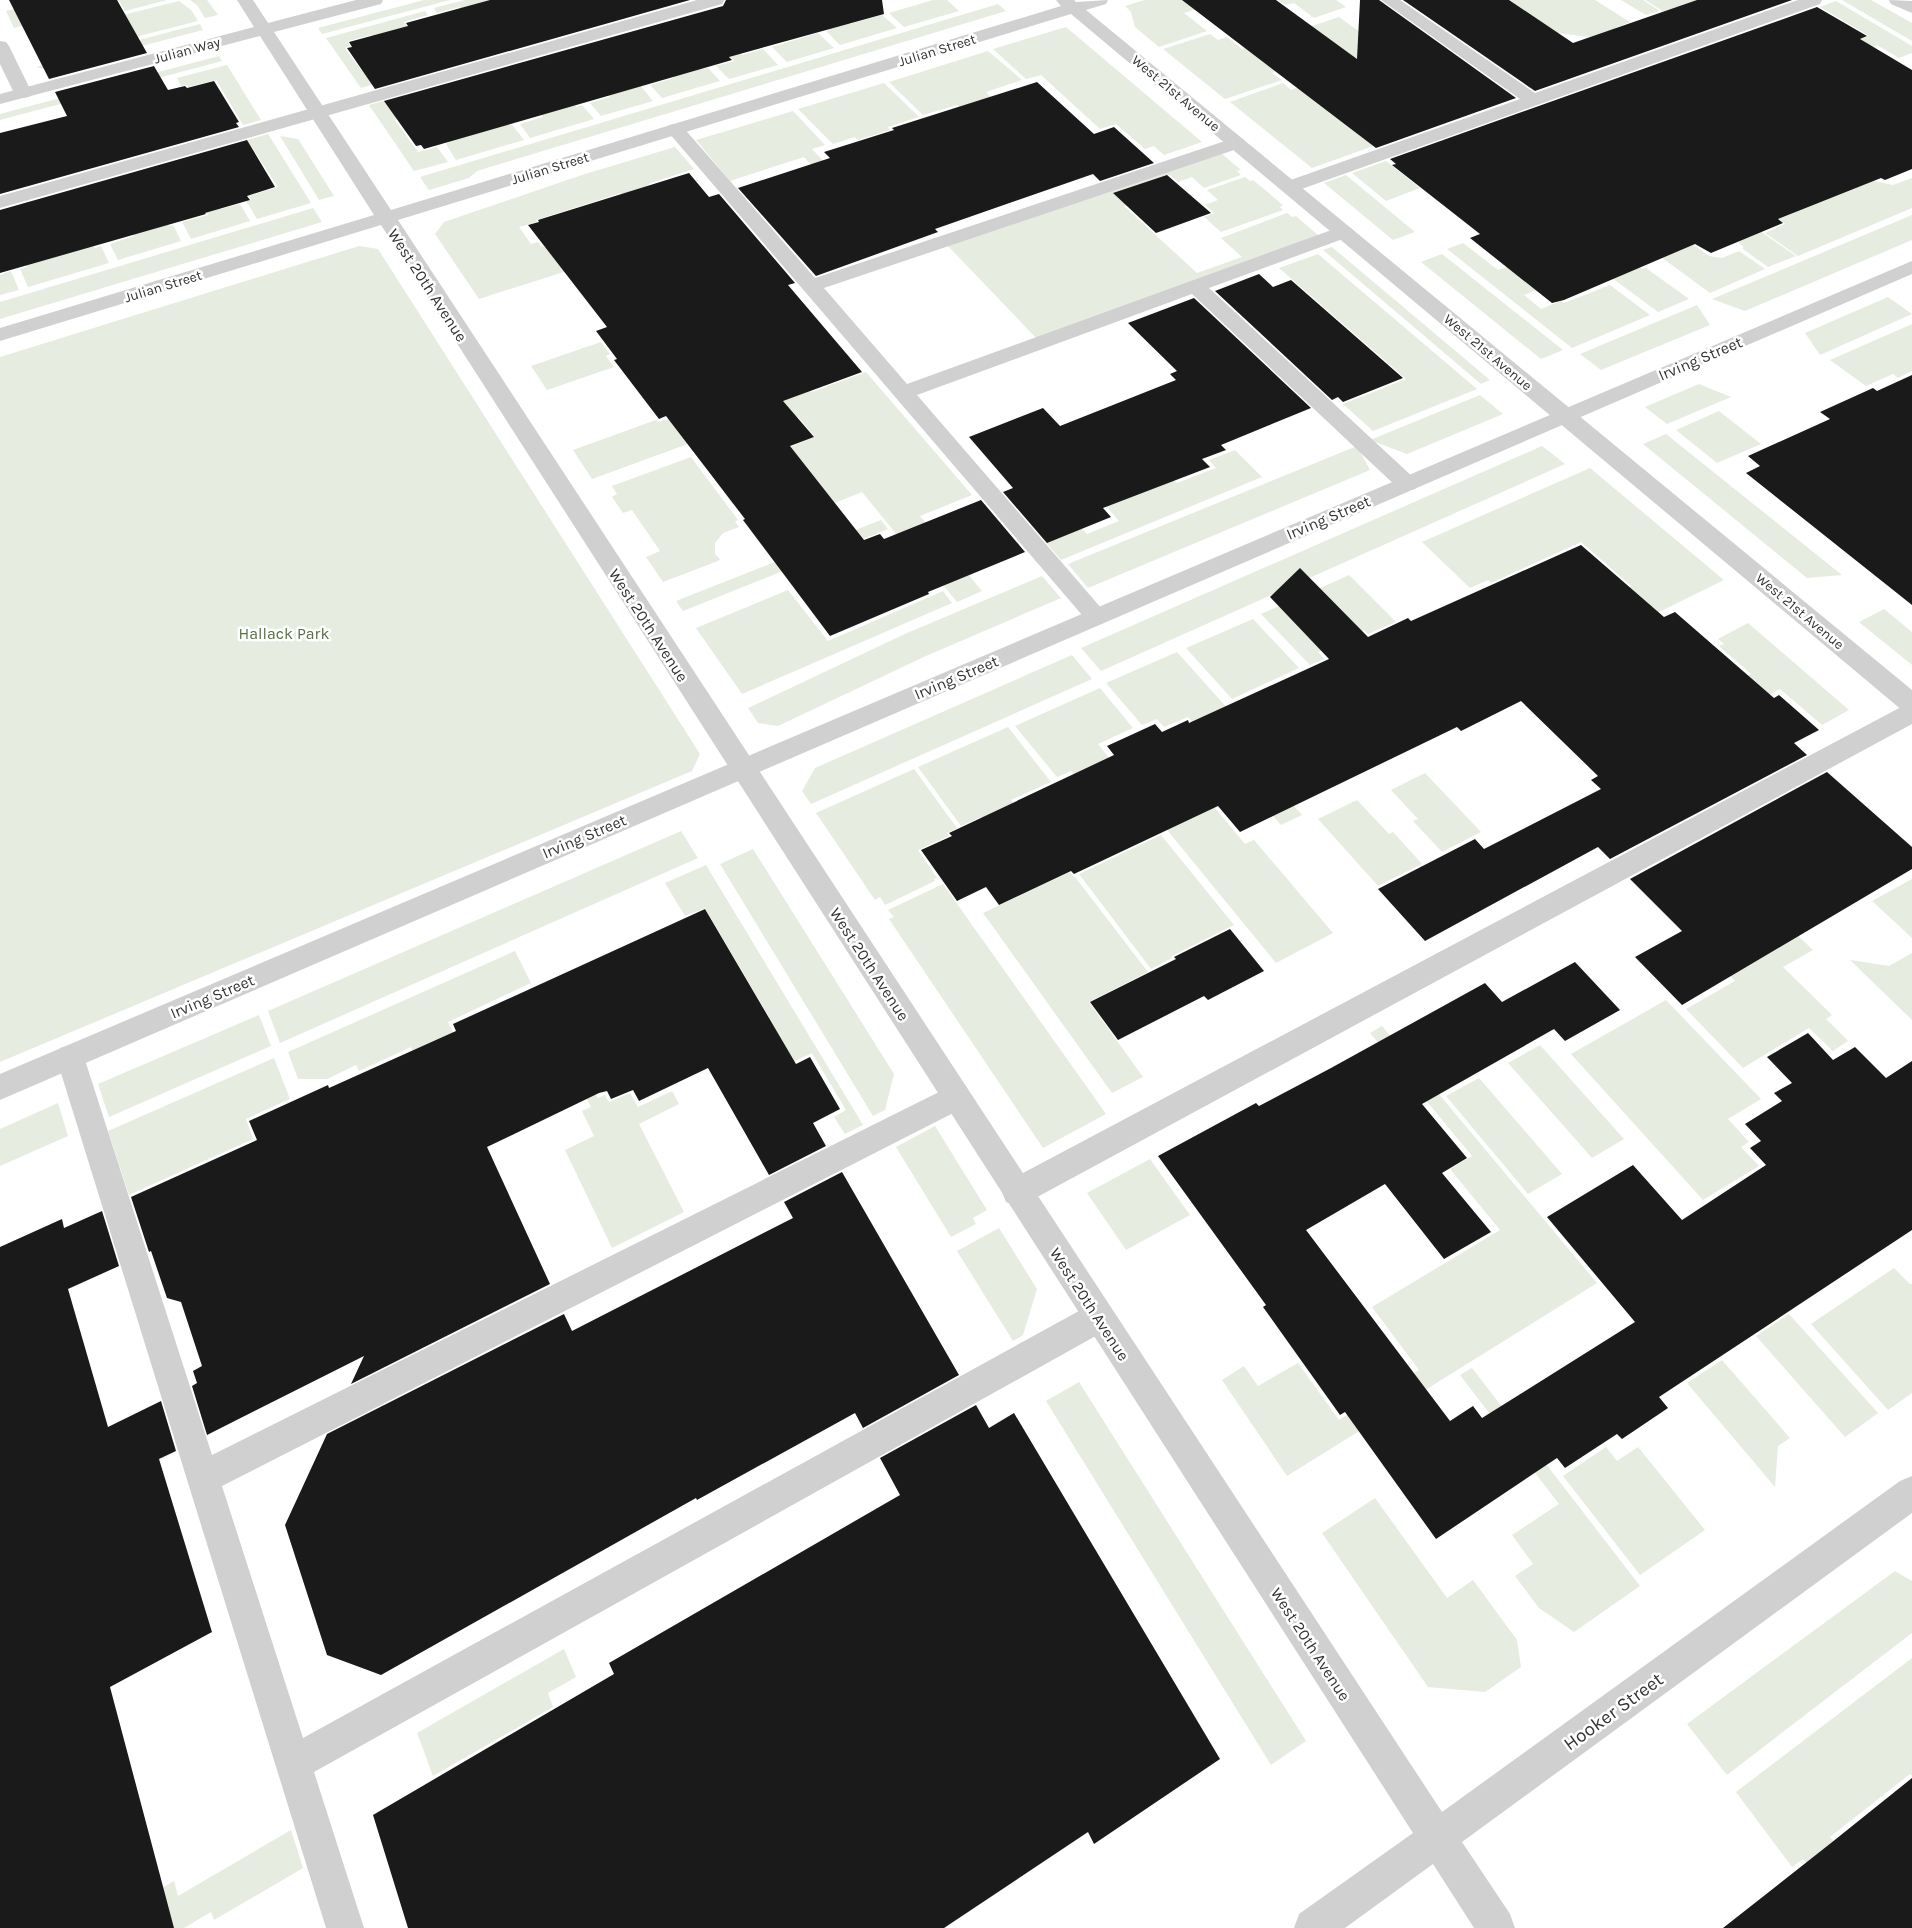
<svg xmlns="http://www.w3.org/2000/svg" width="1912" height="1928" viewBox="0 0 1912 1928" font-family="Karla,sans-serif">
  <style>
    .green { fill: #e6ecdf }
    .building { fill: #1a1a1a }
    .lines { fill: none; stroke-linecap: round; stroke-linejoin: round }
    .service { fill: #d0d0d0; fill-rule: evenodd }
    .minor { fill: #d0d0d0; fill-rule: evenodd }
    .tertiary { fill: #d0d0d0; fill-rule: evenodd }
    .labels { text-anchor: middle; stroke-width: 5; stroke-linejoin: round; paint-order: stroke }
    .far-street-label { font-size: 14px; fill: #333; stroke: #fff }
    .street-label { font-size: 16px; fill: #333; stroke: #fff }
    .park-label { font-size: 16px; fill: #56703f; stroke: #fff }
    .near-street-label { font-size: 19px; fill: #333; stroke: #fff }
  </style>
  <rect width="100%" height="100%" fill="#fff"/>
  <!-- green -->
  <path class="green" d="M86,0H167L125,11L119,1L14,28L6,11L32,5Z
    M190,0H207L218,15L205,18L197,5Z
    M424,0H450L322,34L318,28Z
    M465,0H493L480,33L459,7L437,13L434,8Z
    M933,0H947L959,11L904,27L889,13Z
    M1145,0H1224L1184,13L1207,31L1159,47L1135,27L1131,12L1125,6Z
    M1278,0H1336L1346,7L1314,18L1294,3L1285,5Z
    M1510,0H1595L1630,22L1615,28L1638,43L1549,32L1512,4L1514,3Z
    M1621,0H1643L1660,11L1646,15Z
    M1645,0H1703L1674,18Z
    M1842,0H1871L1912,23V41Z
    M179,1L191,10L198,21L73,53L123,15Z
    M1836,1L1912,46V53L1899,58L1877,45L1869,49L1856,41L1869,36L1820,7Z
    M998,4L1006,11L477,171L469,178L429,190L420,177Z
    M425,11L428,15L404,22L422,46L373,38L371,35L348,41L350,46L345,48L362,71L379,67L388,80L361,88L326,38Z
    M882,15L897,28L840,45L826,31L830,30L826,27L846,21L850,24Z
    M1339,17L1364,35L1410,23L1445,47L1361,75L1277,70L1272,73L1282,80L1225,99L1163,49L1210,34L1218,40L1227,37L1242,49Z
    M200,24L203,30L49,70L36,67Z
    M1066,27L1202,142L1164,155L1154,146L1145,149L1116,124L1100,129L1041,75L1026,79L993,49Z
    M818,33L834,48L787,62L772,47Z
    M730,43L742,55L763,49L778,65L729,79L716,66L734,61L721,46Z
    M988,51L1022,80L986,92L991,97L1007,152L957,105L923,115L889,82Z
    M652,53L704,69L708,68L720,81L662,98L650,85L674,78Z
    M219,56L222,61L0,120V114Z
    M227,65L261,120L243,125L216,80L188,87L187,85L181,86L177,78Z
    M593,77L640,85L653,101L601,116L590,103L610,97Z
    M1319,80L1468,112L1312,168L1230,102L1283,83L1291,90Z
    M884,83L919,117L888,127L890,130L858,140L855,137L833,144L798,109Z
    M403,95L415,113L395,120L418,152L437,147L448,162L414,171L369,105Z
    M575,105L576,107L582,105L594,119L530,138L520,124L543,117L540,112Z
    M793,111L825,145L812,149L824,162L830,185L804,157L730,181L696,140Z
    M509,124L513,126L524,140L456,160L446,144L449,142L446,138Z
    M268,134L311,203L257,219L246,201L251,200L249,196L278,187L247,140Z
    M280,136L298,139L334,196L319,200Z
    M675,147L694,169L651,183L636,193L625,197L621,193L536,220L537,222L519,227L531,244L538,242L542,247H545L570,270L479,299L435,234L444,222L582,175Z
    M1221,153L1241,170L1237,171L1241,175L1204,188L1192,177L1178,182L1170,175L1130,189L1141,200L1124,206L1197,273L1242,257L1221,238L1287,213L1292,217L1296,216L1319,236L1038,340L948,246Z
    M1386,161L1420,188L1386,201L1352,173Z
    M1346,175L1415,232L1393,240L1324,183Z
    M1852,176L1893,185L1912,178V208L1798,256L1765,233L1785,224L1779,219L1796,212L1763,190Z
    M1245,177L1250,181L1253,180L1283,205L1280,207L1283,210L1221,232L1204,217L1214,213L1205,205L1218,200L1207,190Z
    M1708,195L1796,256L1768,267L1743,249V246L1738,243L1742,240L1733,234Z
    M116,199L170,226L173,225L181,241L118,260L110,244L134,236Z
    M240,204L250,221L191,239L182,222L208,215L205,208L218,205L221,209Z
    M1639,206L1709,256L1722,258L1739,251L1765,269L1710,293L1608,218Z
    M313,208L322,222L0,319V302Z
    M1912,215V240L1745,311L1712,299Z
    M1463,243L1498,270L1515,264L1544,287L1524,295L1541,309L1561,301L1564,303L1610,285L1650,315L1572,348L1447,249Z
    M93,246L95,248L101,246L109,263L28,287L20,269L27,267L25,263Z
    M359,246L378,249L700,754L692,771L0,1062V357Z
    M1332,247L1490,380L1481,384L1323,250Z
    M1318,254L1477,389L1373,431L1343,404L1406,379L1279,268Z
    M1442,254L1563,350L1541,359L1421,262Z
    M1627,257L1642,269L1646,268L1689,299L1658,312L1612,278Z
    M11,271L19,290L0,295V275Z
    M1888,297L1912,314L1820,355L1805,333Z
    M1697,305L1710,325L1601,370L1580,354Z
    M1912,324V371L1898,378L1893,374L1866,386L1830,360Z
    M601,342L610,354L606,356L614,367L547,390L531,366Z
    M793,369L812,392L866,372L972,495L920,516L982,591L957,602L906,539L902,541L862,492L832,504L809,475L732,504L724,492L786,469L785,449L815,437L798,417L756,432Z
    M1699,384L1731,397L1667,424L1645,407Z
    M1480,395L1503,414L1407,454L1370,440Z
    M1719,411L1761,444L1717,463L1676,430Z
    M668,419L737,426L592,479L573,450L656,420L658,422Z
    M1666,434L1842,575L1807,578L1643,444Z
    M1357,446L1370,470L1088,588L1068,564Z
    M1542,446L1565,464L1101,671L1081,648Z
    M1235,450L1262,477L1061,560L1036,531L1071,517L1087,534L1119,521L1103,502L1171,478L1177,483L1216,468L1209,460Z
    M691,457L738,520L735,522L739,527L723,533L715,543V554L720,559L718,561L663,582L646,557L660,551L632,510L623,513L612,497L617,494L612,486Z
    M1590,468L1724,580L1649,617L1621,592L1631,586L1581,542L1491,583L1488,580L1470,588L1422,542Z
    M881,520L888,529L683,611L676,601Z
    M1349,575L1396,622L1368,634L1364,630L1338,642L1296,599Z
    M1042,576L1061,598L926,656L778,726L758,723L748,708L907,633Z
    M788,590L828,641L943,591L952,603L742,694L696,628Z
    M1291,601L1334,645L1318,652L1324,659L1310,665L1261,614Z
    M1884,609L1912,632V665L1859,622Z
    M1253,619L1299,668L1232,699L1186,648Z
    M1748,623L1849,710L1822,725L1780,689L1737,712L1733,684L1751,674L1719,646L1724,644L1718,639Z
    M1177,652L1229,710L1214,717L1302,815L1281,825L1188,717L1164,727L1157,719L1142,725L1106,683Z
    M1072,655L1092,679L811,804L802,791L815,768Z
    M1100,688L1133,728L1098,744L1112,762L1076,777L1071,771L1057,777L1015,726Z
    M1008,727L1051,782L1011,800L1035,832L983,820L981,817L961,826L918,767Z
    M914,769L957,828L947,833L949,836L918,850L937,878L934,879L935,881L885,905L880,897L875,900L816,813Z
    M1425,773L1481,832L1442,852L1413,821L1418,819L1391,790Z
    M1357,800L1389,834L1393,832L1422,864L1378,886L1318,819Z
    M1210,802L1245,844L1254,840L1333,933L1276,963L1163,825Z
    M681,831L698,858L280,1043L268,1011Z
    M1161,835L1234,925L1172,956V958L1151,969L1079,874Z
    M1705,847L1813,950L1783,967L1832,1015L1826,1019L1848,1041L1833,1051L1809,1028L1743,1068L1686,1009L1735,981L1724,969Z
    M753,849L894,1074L885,1110L873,1116L720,864Z
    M706,865L863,1125L845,1134L834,1117L846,1110L812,1053L745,1085V1028L769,1017L705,908L685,916L665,883Z
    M1070,872L1074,877H1075L1148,972L1089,1002L1143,1077L1112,1093L983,913Z
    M1912,879V938L1872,901Z
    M943,884L1106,1114L1043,1148L889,919L894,917L888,910Z
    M515,951L531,983L448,1022L461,1048L420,1067L411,1047L359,1071L356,1065L327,1079H298L288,1052Z
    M1912,953V1020L1850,960L1889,966Z
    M1666,1000L1761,1099L1728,1119L1749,1142L1741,1147L1759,1166L1703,1200L1571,1054Z
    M259,1015L271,1046L109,1117L98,1084Z
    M1382,1026L1597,1283L1287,1476L1222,1380L1244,1366L1258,1386L1298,1363L1339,1420L1419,1370L1372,1307L1500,1230L1450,1169L1472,1156L1370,1033Z
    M1540,1045L1624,1139L1592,1158L1508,1063Z
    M274,1058L290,1099L246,1119L253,1139L129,1195L108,1131Z
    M1479,1078L1562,1174L1528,1194L1446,1096Z
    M672,1091L679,1104L639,1124L684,1212L612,1248L565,1150L594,1136L582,1111L591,1107L585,1095L594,1092L598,1098L605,1095L609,1102L630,1093L638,1107Z
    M58,1103L68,1136L0,1166V1129Z
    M935,1126L987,1210L973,1218L976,1224L951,1237L896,1147Z
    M1150,1159L1190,1215L1126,1250L1087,1193Z
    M999,1228L1037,1289L1023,1335L1013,1341L957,1251Z
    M1894,1268L1910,1284H1912V1393L1888,1410L1811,1324Z
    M1789,1314L1878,1413L1845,1437L1756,1336Z
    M1722,1360L1790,1438L1778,1446L1775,1487L1687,1383Z
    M1472,1368L1640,1586L1574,1632L1539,1608L1515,1576L1533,1564L1512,1535L1559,1504L1460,1375Z
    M1079,1382L1306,1741L1271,1765L1046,1401Z
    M1606,1447L1617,1461L1638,1447L1705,1530L1640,1575L1563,1476Z
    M1375,1498L1447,1598L1473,1580L1517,1640L1521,1667L1485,1692L1428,1687L1322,1533Z
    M1895,1571L1912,1581V1633L1727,1775L1687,1724Z
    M564,1649L576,1677L548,1693L553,1707L433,1776L417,1733Z
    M1912,1658V1776L1910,1774L1830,1837L1900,1928H1855L1803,1859L1792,1867L1736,1792Z
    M291,1830L303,1868L214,1920L211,1912L184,1928H92L174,1881L178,1896Z"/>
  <!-- building -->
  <path class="building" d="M9,0H117L147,53L49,79Z
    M490,0H690L375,89L347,48L352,47L349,42L408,26L406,23Z
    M726,0H882L884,14L729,57L732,60L424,149L421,145L416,146L384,101L723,6Z
    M1182,0H1276L1357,59L1360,0H1379L1516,98L1376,148Z
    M1403,0H1509L1573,43L1697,0H1792L1535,91Z
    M1817,7L1867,36L1860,39L1912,70V169L1885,180L1881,178L1778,219L1783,223L1711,253L1695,244L1564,300L1552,303L1470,238L1480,234L1392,165L1396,164L1390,159Z
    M154,66L168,90L185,86L187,88L214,81L239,122L236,123L239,127L0,194V133L67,116L55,92Z
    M1037,82L1094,134L1114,127L1154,163L1100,181L1093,174L935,229L938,232L816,276L738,188L830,158L824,152L894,130L892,128Z
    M247,140L275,187L247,196L250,200L205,213L206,214L0,273V210Z
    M689,173L709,197L719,194L795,283L788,285L862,372L783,401L814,437L790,446L864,540L880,534L884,539L981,500L1025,552L928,592L929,594L830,636L743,520L745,519L666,416L659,419L614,360L617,359L596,331L607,327L528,225L539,222L538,220Z
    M1167,175L1211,213L1156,233L1113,193Z
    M1259,274L1273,287L1291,280L1403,378L1343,402L1338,397L1332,400L1215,291Z
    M1194,298L1311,408L1221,445L1226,450L1202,459L1210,467L1103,508L1111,517L1047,543L1003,492L1013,488L969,437L1043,408L1060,426L1176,380L1170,374L1177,371L1128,323Z
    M1912,375V605L1746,473L1760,466L1748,456L1830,419L1820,412L1873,388L1877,391Z
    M1581,545L1664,617L1675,612L1774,698L1779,695L1819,730L1794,743L1807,755L1610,859L1598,847L1425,941L1378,889L1475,839L1484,849L1601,789L1591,780L1598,776L1521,701L1461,731L1457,727L1240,832L1218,806L1074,874L1071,871L999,905L986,887L957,901L921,850L952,836L949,833L1114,755L1107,746L1155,724L1162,732L1188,720L1189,723L1329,659L1270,597L1300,568L1368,637L1408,618L1411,621Z
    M1827,772L1912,847V869L1682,1005L1635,957L1682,931L1630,879Z
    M705,909L796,1064L810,1057L840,1109L813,1123L826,1146L769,1175L708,1068L639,1101L633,1090L611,1099L607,1091L599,1093L487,1147L550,1284L351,1384L364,1356L207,1435L192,1386L197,1383L193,1371L202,1366L181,1302L167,1298L151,1251L149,1252L131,1197L257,1140L249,1121L328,1085L329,1088L456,1031L453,1024Z
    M1230,929L1264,971L1208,1000L1204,996L1118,1040L1090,1002L1176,959L1174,957Z
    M1575,962L1620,1010L1565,1041L1554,1029L1422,1104L1467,1158L1442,1173L1491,1232L1444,1259L1385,1184L1306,1230L1450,1421L1473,1406L1482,1418L1635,1322L1547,1217L1633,1165L1682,1220L1766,1165L1750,1148L1761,1141L1745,1124L1782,1101L1774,1093L1792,1083L1767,1057L1808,1033L1833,1060L1855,1047L1886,1078L1912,1061V1230L1659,1397L1668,1408L1622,1439L1617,1434L1565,1468L1557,1458L1436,1539L1345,1412L1340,1415L1263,1307L1266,1305L1158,1156L1256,1103L1259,1106L1331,1068L1485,983L1502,1002Z
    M842,1172L959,1375L863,1428L855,1413L697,1500L696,1498L381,1675L327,1655L285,1525L327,1434L564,1314L572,1331L793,1218L784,1202Z
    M102,1211L119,1266L68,1289L108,1427L161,1401L176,1451L159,1459L212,1632L110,1687L174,1928H0V1247L62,1219L64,1228Z
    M976,1405L989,1428L1014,1413L1220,1759L1094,1844L1088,1832L944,1928H408L373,1815L614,1674L609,1663L900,1495L880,1458Z
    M1912,1778V1928H1723L1831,1843Z"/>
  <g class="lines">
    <!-- service -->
    <path class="service" d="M697,0H724L722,4L0,208V196Z
      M1381,0H1400L1535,93L1798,0H1822L1820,4L1296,191L1289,193L1282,191L1280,187L1282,183L1520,99Z
      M0,41L6,42L9,46L32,93L29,97L23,98L17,97L14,93L0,64Z
      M675,124L681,125L815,278L1231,139L1237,137L1243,139L1246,143L1243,147L824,288L907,384L1337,228L1344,226L1351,228L1354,232L1351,236L1209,288L1415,479L1418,484L1415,489L1407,491L1399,489L1192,294L917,395L1108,616L1104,622L1096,625L1088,622L669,133L666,129L669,125Z
      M1912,704V724L1028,1202L1017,1206L1006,1202L1002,1192L1006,1182L1903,706Z
      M70,1045L80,1048L84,1057L212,1455L947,1088L957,1084L967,1088L971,1097L967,1106L222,1486L303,1738L1088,1306L1099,1302L1110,1306L1115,1317L1110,1328L314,1772L364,1928H326L56,1057L60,1048Z"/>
    <!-- minor -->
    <path class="minor" d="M237,0H253L268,23L356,0H383L381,4L274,32L391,210L1061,6L1056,0H1074L1076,2L1108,0L1106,4L1086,10L1912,690V713L1903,711L1071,14L398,220L1442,1812L1900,1481L1912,1476V1513L1462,1842L1510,1914L1515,1928H1474L1433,1864L1345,1928H1294L1299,1914L1413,1833L381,225L0,341V328L374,215L260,36L0,104V94L254,27Z
      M1889,0L1912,1V13L1891,4Z"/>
    <!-- tertiary -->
    <path class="tertiary" d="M1912,261V274L0,1100V1074Z"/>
  </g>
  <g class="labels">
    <!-- far-street labels -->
    <g class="far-street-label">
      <text transform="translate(187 50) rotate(-15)" y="5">Julian Way</text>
      <text transform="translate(937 50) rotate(-17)" y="5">Julian Street</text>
      <text transform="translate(1176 93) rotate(40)" y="5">West 21st Avenue</text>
      <text transform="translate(550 168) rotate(-17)" y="5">Julian Street</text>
      <text transform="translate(163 286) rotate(-17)" y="5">Julian Street</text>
      <text transform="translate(1488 352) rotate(40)" y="5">West 21st Avenue</text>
      <text transform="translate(1800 611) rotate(40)" y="5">West 21st Avenue</text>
    </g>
    <!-- street labels -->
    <g class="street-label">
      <text transform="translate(428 285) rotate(57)" y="6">West 20th Avenue</text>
      <text transform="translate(1700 358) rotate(-23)" y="6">Irving Street</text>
      <text transform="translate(1328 517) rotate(-23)" y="6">Irving Street</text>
      <text transform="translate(649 625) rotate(57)" y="6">West 20th Avenue</text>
      <text transform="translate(956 677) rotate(-23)" y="6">Irving Street</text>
      <text transform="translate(584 836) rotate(-23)" y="6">Irving Street</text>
      <text transform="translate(870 964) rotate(57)" y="6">West 20th Avenue</text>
      <text transform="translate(212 996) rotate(-23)" y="6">Irving Street</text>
      <text transform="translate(1090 1304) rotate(57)" y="6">West 20th Avenue</text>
      <text transform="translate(1311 1644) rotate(57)" y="6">West 20th Avenue</text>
    </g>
    <!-- park labels -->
    <g class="park-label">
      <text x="284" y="639">Hallack Park</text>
    </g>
    <!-- near-street labels -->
    <g class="near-street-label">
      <text transform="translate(1613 1711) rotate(-36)" y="7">Hooker Street</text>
    </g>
  </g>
</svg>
